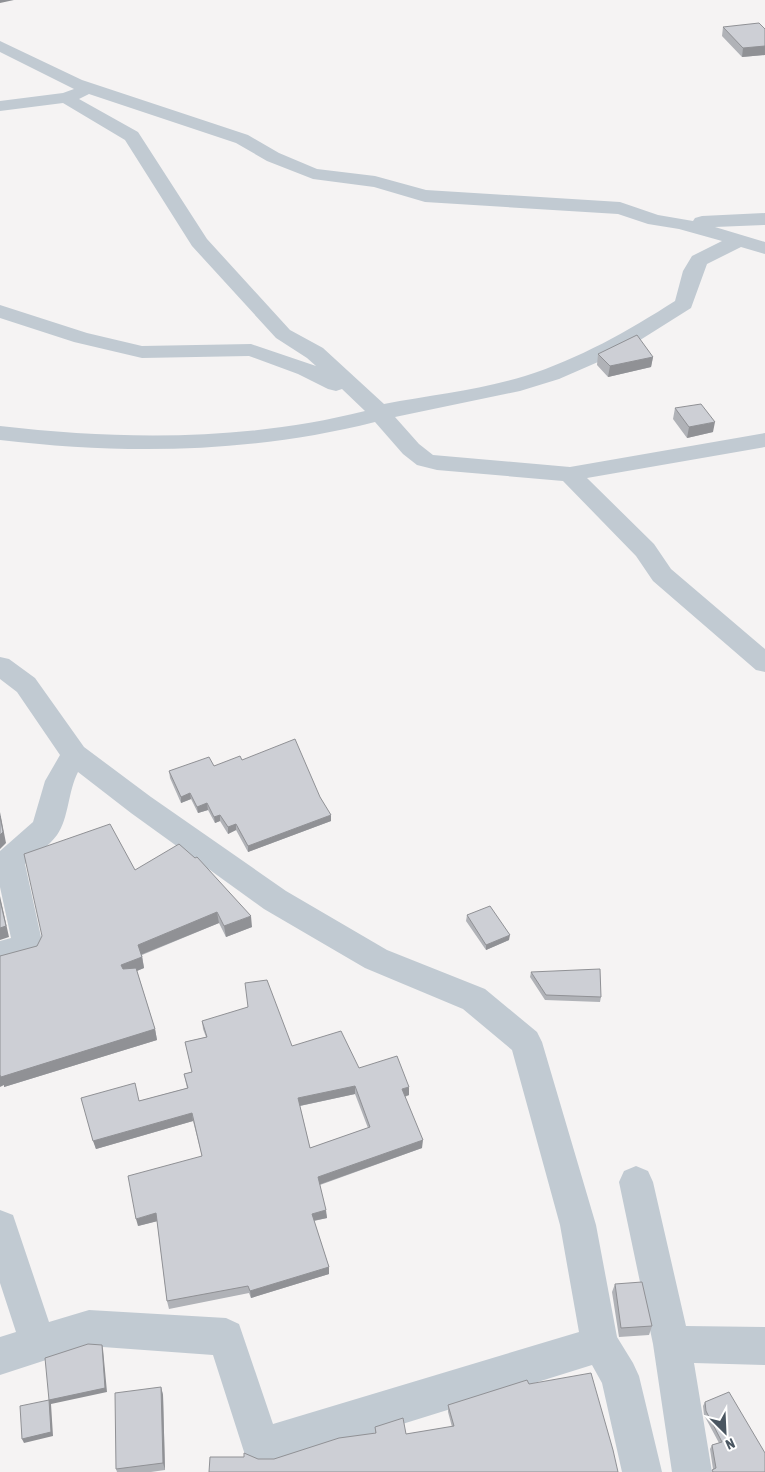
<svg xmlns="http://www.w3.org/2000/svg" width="765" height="1472" viewBox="0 0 765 1472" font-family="'Asap Condensed',sans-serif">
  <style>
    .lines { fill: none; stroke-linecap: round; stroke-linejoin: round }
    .minor { fill: #c1cad2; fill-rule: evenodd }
    .wall { fill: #b0b2b7; fill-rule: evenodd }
    .shaded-wall { fill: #909195 }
    .building { fill: #cdcfd5; stroke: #909195; fill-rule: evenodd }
  </style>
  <rect width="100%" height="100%" fill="#f5f3f3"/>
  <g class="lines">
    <!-- minor -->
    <path class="minor" d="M0,41L82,80L248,135L279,153L317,169L375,176L426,190L620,202L658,215L693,221L695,218L702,216L765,213V225L715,227L765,242V254L741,247L707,264L691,308L637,342L598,362L559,379L520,391L395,417L419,444L433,455L570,467L765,433V447L587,478L654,544L671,569L765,649V672L756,670L653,581L636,556L563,481L437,470L417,465L403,454L375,422C252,453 126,455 0,440V426C121,440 246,441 365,411L342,389L336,391L328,389L298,374L249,356L142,358L74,342L0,318V305L87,333L142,346L251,344L316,366L307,358L276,338L192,246L125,140L63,103L0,111V101L63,93L74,89L0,52ZM89,94L236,143L267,161L313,179L374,187L425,202L618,214L648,224L679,229L722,241L692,256L683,271L675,301C628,331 579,359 525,376C480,390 431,395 384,404L323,348L290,330L207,239L138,132L79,99Z
      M0,657L9,659L35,678L84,747L151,797L286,891L387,950L485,989L537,1032L542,1042L596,1225L617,1337L633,1363L639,1376L662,1472H622L602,1383L592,1365L274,1464H260L246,1458L213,1355L89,1346L0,1375V1337L16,1332L0,1283V1210L13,1215L49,1322L89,1310L226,1318L239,1324L273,1424L579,1332L560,1225L512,1050L463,1009L365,968L264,909L131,813L78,772C68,791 69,818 57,835C49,846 35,855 25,864L43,946L39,955L0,967V941L11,938L0,887V851L33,822L45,781L60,755L17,692L0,679Z
      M636,1166L648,1171L653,1182L686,1326L765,1327V1365L694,1363L712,1472H672L653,1344L619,1182L624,1171Z"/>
  </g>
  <!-- wall -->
  <path class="wall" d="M723,27L765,29V55L742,57L722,36Z
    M598,354L653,357L651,367L608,377L597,365Z
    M675,408L713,432L687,438L673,419Z
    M242,760L320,797L331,821L248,852L236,830L228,834L220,821L215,823L208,810L198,813L191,799L181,803L170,778L169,771L214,766Z
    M135,870L252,927L226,937L219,923L142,955L144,968L137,971L155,1029L157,1040L4,1087V1085L37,946Z
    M467,915L509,940L486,950L466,921Z
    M531,972L601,997L600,1002L545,1000L530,977Z
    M202,1021L292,1046L359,1068L409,1095L405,1097L422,1148L320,1185L327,1218L314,1221L329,1267V1274L251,1298L249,1293L169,1309L167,1301L157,1221L138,1226L202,1156L193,1121L96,1149L81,1098L139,1101L187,1088L184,1074L192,1072L185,1042L206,1037L203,1029ZM355,1094L368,1128L310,1148L300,1106Z
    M615,1284L652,1326L649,1335L619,1337L612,1292Z
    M529,1384L618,1472L258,1459H274L375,1433V1427L406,1434L452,1427L448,1412V1405Z
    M161,1387L163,1395L165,1470L151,1472H117L116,1469Z
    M705,1402L765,1472H712L713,1469L710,1449L712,1445L719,1443L704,1415L703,1406Z"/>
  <!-- shaded-wall -->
  <path class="shaded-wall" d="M0,0H14L0,3Z
    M765,46V55L742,57L743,48Z
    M653,357L651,367L608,377L610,366Z
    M715,422L713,432L687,438L689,427Z
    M190,793L191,799L181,803V797Z
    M207,803L208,810L198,813L197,807Z
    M0,812L6,843L0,849Z
    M220,815V821L215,823L214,817Z
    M331,815V821L248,852V846Z
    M236,824V830L228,834V827Z
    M0,896L9,937L0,940Z
    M217,912L219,923L140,955L138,945Z
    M251,916L252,927L226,937L224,926Z
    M510,935L509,940L486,950V945Z
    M142,957L144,968L124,976L121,965Z
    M155,1029L157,1040L4,1087V1085L0,1087V1075Z
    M355,1086V1094L299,1106L298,1098Z
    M409,1087V1095L402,1097V1089Z
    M192,1113L193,1121L96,1149L93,1141Z
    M423,1140L422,1148L318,1185V1177Z
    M326,1210L327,1218L312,1221V1214Z
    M156,1213L158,1221L138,1226L136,1219Z
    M329,1267V1274L251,1298L250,1291Z
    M102,1345L103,1349L107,1392L51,1404L53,1436L24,1443L22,1439L49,1400Z
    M161,1387L163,1395L165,1470L163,1463Z"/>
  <!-- building -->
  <path class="building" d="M759,23L765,29V46L743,48L723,27Z
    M637,335L653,357L610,366L598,354Z
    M701,404L715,422L689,427L675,408Z
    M295,739L320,797L331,815L248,846L236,824L228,827L220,815L214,817L207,803L197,807L190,793L181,797L169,771L209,757L214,766L240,756L242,760Z
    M0,816L3,832L0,835Z
    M110,824L135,870L179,844L195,858L197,857L251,916L224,926L217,912L138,945L142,957L121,965L123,969L136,968L155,1029L1,1077L0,1075V956L37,946L42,936L24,854Z
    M0,900L6,926L0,928Z
    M490,906L510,935L486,945L467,915Z
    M600,969L601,997L546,995L531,972Z
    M267,980L292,1046L341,1031L359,1068L397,1056L409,1087L402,1089L423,1140L318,1177L326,1210L312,1214L329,1267L250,1291L248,1286L167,1301L156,1213L136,1219L128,1176L202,1156L192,1113L93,1141L81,1098L135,1083L139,1101L188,1088L184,1074L192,1072L185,1042L207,1037L202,1021L248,1007L245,983ZM355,1086L370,1127L310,1148L298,1098Z
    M642,1282L652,1326L621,1328L615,1284Z
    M88,1344L102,1345L105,1388L49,1400L51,1432L22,1439L20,1406L49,1400L45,1358Z
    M591,1373L613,1450L618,1472H209L210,1457H244V1453L258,1459H274L339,1438L376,1433L375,1427L403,1418L406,1434L454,1426L448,1405L527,1380L529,1384Z
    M161,1387L163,1463L116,1469L115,1393Z
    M729,1392L765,1453V1472H713L712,1470L716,1468L712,1445L722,1442L706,1411L705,1402Z"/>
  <!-- north arrow -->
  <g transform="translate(725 1432) rotate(156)" stroke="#ffffff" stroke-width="4" paint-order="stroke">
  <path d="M0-4L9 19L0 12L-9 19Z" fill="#4a5661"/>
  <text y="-8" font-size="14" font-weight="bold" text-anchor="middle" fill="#4a5661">N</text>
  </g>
</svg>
